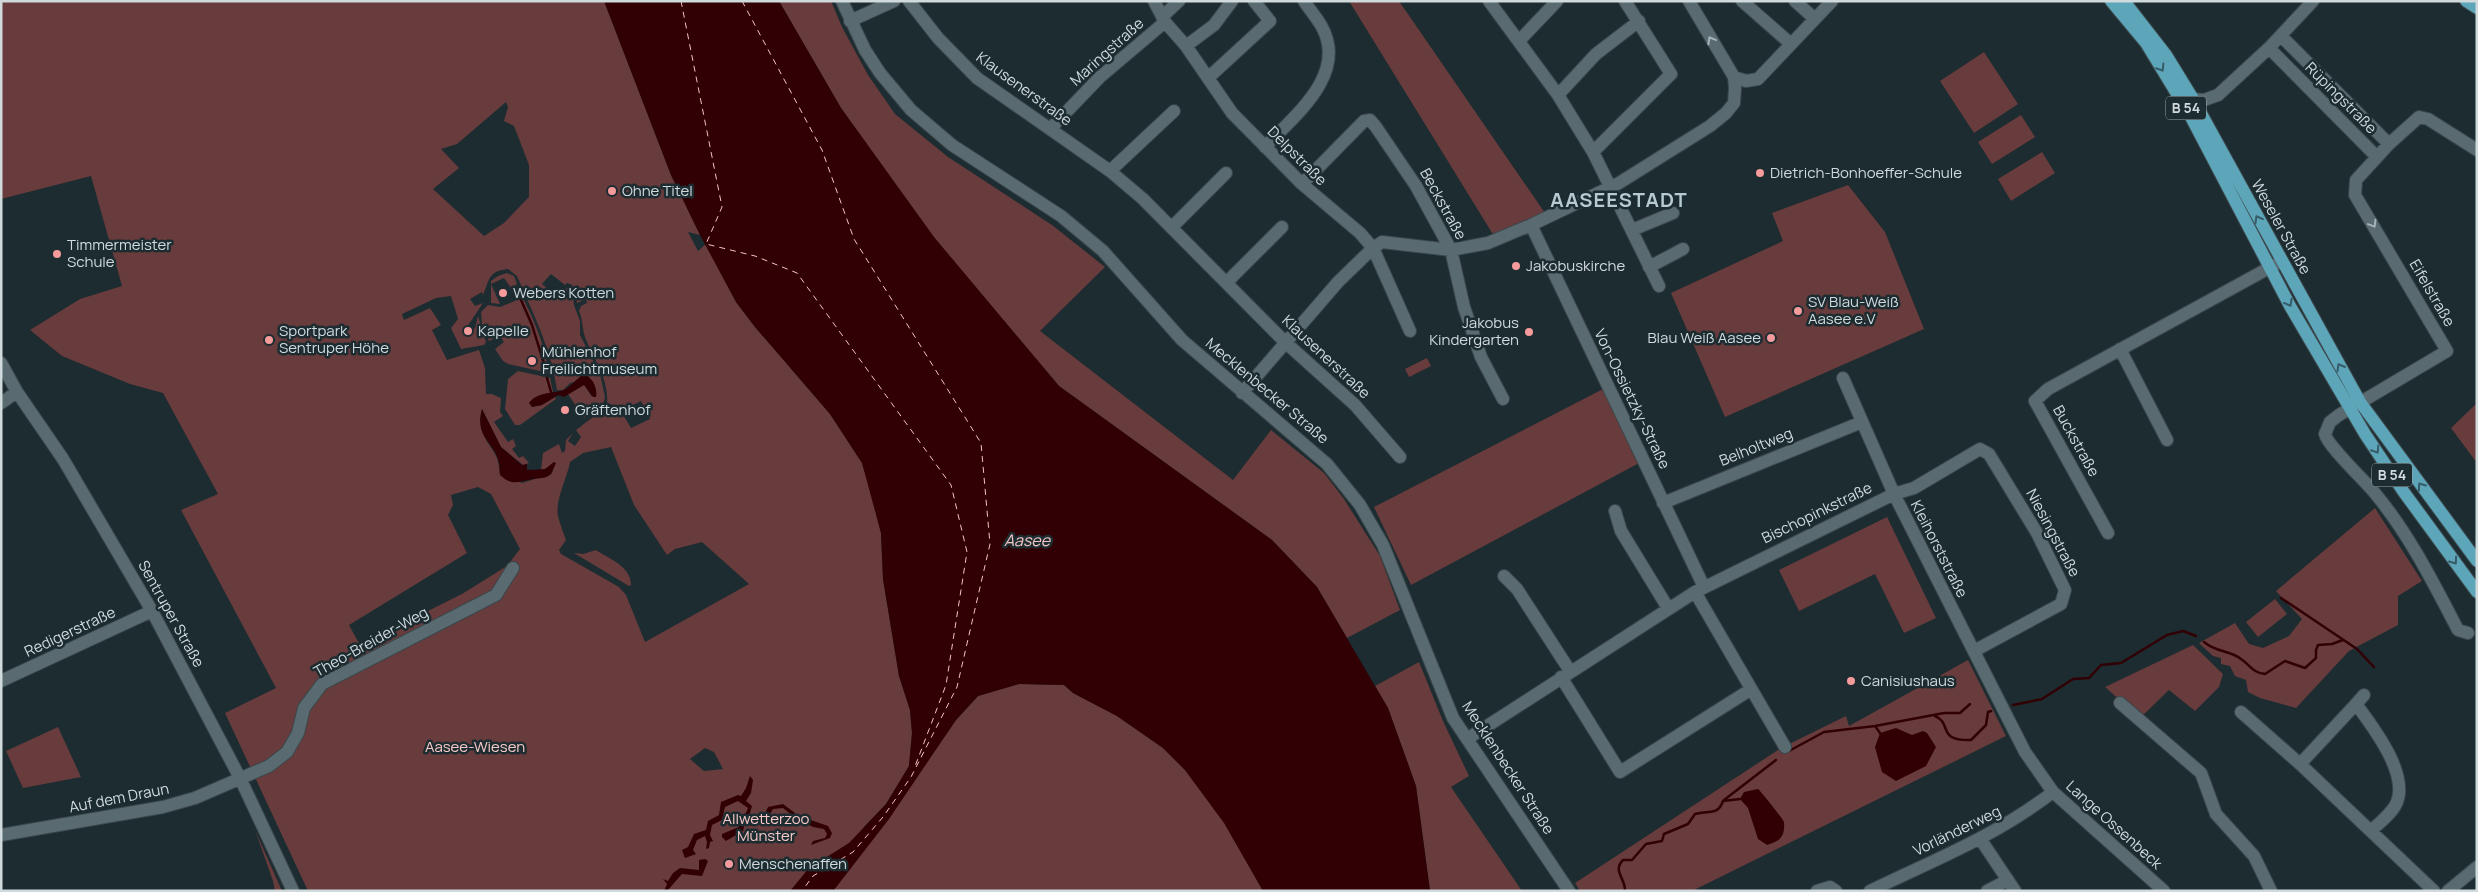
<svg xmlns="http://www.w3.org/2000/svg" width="2478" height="892" viewBox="0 0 2478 892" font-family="Manrope,sans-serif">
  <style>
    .green { fill: #683b3c; fill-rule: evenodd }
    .water { fill: #310005 }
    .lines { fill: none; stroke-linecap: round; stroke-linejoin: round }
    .stream { stroke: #310005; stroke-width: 2.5 }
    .ferry { stroke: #f3c4c3; stroke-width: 1; stroke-dasharray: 6 5; stroke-linecap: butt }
    .minor-casing { stroke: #3b474b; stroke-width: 14 }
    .major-casing { stroke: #3b474b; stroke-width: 14 }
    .minor { stroke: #596a70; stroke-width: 12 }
    .major { stroke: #5da5b9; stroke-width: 12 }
    .oneway { stroke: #a6b3b7 }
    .oneway2 { stroke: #365c67 }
    .poi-dot { fill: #f59b9c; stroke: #1c2c30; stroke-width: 2 }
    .labels { text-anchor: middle; stroke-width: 5; stroke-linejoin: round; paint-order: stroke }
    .shield { fill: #1c2c30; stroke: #9aa6a9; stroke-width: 1 }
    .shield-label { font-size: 14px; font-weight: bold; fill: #d0dadd }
    .street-label { font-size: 15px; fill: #d0dadd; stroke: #1c2c30 }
    .poi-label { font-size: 15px; fill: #d0dadd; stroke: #1c2c30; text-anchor: start }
    .park-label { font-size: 15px; fill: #f8c9c8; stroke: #1c2c30 }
    .water-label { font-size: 16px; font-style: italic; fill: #f3c4c3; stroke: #1c2c30 }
    .district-label { font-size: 20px; font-weight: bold; letter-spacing: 1px; fill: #b7cad0; stroke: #1c2c30 }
  </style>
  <rect width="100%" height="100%" fill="#1c2c30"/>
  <!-- green -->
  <path class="green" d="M1,1H604L671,175L700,235L688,232L698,251L706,244L736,302L755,327L830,414L862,463L872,494L881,533L883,579L899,676L910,710L912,733L909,766L886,804L864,827L875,836L956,720L978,696L1019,684L1064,685L1073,693L1117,716L1163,748L1185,770L1225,823L1263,891H308L225,713L276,688L181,510L218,494L163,393L130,384L62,356L30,330L80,299L122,286L91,176L1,199ZM506,102L508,107L504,121L514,126L529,165V197L504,223L484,236L433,189L459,168L441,149L457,144ZM508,269L517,276C533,313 551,349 557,390H563L570,383L591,379L592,397L584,384L568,394L584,418L599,407L603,406L605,397L600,374L580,335V321L574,305L572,289L567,288L557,297L542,284L551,274L565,285L567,283L572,285L577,303L586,299L587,303L581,306L579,311C583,320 582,328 585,337C593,359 609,378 607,403L627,410L631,416L634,415L629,407L641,401L650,419L631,428L622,413C603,405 590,420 576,430L581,437L575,446L568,441L573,433L566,440L565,451L562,453L559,444L543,453L541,470L548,468L553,471L551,474L522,483L499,469C500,448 474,440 482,409L501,447L523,465L529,463L523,456L519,458L512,449L516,446L513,439L508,442L494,422L503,416L500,412L501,398L492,394H486L485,368L479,350L447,360L432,330L441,325L430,308L404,320L402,314L436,298L451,296L458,319L451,328L461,349L484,345L486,342L478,316L475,328L471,332L467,327L483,303L475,306L470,299L482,292L483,295C490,279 488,271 508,269ZM611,447L634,505L667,555L675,549L702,542L749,584L645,642L626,595L619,587L561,554L559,550L566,540C563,532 560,524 558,516C555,499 567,479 570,462L583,453ZM478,487L491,494L520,549L507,566L462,594L360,645L349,625L467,553L448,515L453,505L451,495ZM705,748L714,752L723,769L704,771L690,759Z
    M779,1H831L842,27L868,75L895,114L948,157L1052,225L1105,267L1040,331L1233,480L1271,430L1324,473L1344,499L1380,556L1400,610L1347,638L1317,587L1272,540L1059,386L934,238L841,108Z
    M1349,1H1399L1545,213L1494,236Z
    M1984,52L2018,104L1974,133L1940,81Z
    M2021,115L2035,137L1992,164L1978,142Z
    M2042,152L2055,173L2011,201L1998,179Z
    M1848,185L1885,232L1924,329L1725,417L1671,293L1783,241L1772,213Z
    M507,273L514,276L517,284L511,288L504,278L491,284L500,304L491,303V281L498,276Z
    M516,291H519C533,316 545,345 549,373L508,364L503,361L495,349L504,342L500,336L489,341L482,324L481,312L488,305L500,307L515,301Z
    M1427,358L1431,366L1409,377L1405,369Z
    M518,371L550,378L553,392L536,397L532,407L542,405L555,397L556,399L520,425H515L505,409L508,379Z
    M1607,387L1641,462L1411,585L1374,507Z
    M2477,403V463L2451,428Z
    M2375,508L2422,581L2398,596V625L2349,651L2296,708L2260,698L2248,692L2246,680L2235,676L2230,666L2221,664V658L2213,656L2199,643L2235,623L2249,644L2263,648L2289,636L2302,619L2276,591Z
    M1887,517L1936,618L1904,633L1875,574L1799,611L1779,570Z
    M596,550C609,559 631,566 631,585L629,586L574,553L583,554Z
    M2275,599L2287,614L2258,637L2246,622Z
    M2193,645L2223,674L2219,687L2195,711L2169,690L2140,718L2105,687Z
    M1968,660L2006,736L1692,891H1580L1575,883L1781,748L1846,716L1849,726Z
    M1419,662L1443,721L1469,776L1451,787L1522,891H1430L1416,786L1388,708L1375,686Z
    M58,727L81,777L23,788L6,751Z
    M255,830L282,891H275L273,881Z"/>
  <!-- water -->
  <path class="water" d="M604,1H779L841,108L934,237L1059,386L1272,540L1317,587L1388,708L1416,786L1430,891H1263L1224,823L1185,770L1163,748L1117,716L1073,693L1064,685L1019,684L978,696L956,720L889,819L834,890L790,891L814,862L825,858L849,843L886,804L909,766L912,733L910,710L899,676L883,579L881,533L862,463L830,414L755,327L736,302L700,235L671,175Z
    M584,374C592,377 598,388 596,397H593L584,385L564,397L558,395L542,405L532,407L529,403C536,393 551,393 561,391C569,389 577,378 584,374Z
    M482,409L501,447L522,465L527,464V470L545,469L554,462L556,463L551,474C546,479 539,478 533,479C518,482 512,486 500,475C499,471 500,467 499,463C495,442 474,438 482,409Z
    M1896,728L1912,735L1923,731L1927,733L1936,747L1926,766L1896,781L1882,772L1875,747L1880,733Z
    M750,776L753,780L751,793L746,801L752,806L749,816L746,818L743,831L726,841L722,837V834L739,827L741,815L746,813L748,808L738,801L725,807L722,820L712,825L710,835L713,841L710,842L709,848L706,849L707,842L705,836L697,840L693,850L696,854L685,858L682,850L688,847L694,834L706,830L708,821L719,815L721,802L738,795L741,796L746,788Z
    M1758,789C1760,790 1783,819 1784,822C1785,836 1781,841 1767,845L1758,839L1748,808L1740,799L1744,792Z
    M783,804L795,813L793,816L783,808L773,809L765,822L750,826L751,823L763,817L768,807Z
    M799,816L828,826L832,833L830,838L811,845L813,841L825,838L827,834L824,829L813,827L797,819Z
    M705,859L708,861L702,876L682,874L667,891H664L667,884L663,879L668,881L673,873L680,868L699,870V860Z"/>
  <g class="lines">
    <!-- stream -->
    <path class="stream" d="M518,293L532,325L546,370
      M547,378L551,392
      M2281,598L2357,649L2374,667
      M2204,642C2217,653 2230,650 2241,659C2250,665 2253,673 2265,674L2285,661L2305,668L2316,658V650L2318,645L2332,644L2343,640
      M2013,705L2042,699L2073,679L2089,678L2101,665L2121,663L2167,635L2183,631L2196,636
      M1935,716C1953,724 1936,741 1971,740L1986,725L1988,712L1991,711
      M1875,726L1880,733
      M1789,751L1824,732L1875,726L1944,713H1960L1970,704
      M1724,800L1776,760
      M1625,891C1626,879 1612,871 1623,860H1632L1646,844L1662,841L1664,834L1688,824L1695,814C1708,810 1718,816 1723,801L1740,799"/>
    <!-- ferry -->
    <path class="ferry" d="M681,1L722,207L706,244L755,256L797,273L951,485L967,552L946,685L914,769
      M742,1L822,150L854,239L981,443L990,544L957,687L911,777L883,817L853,852L813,876L802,891"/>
    <defs>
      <path id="minor" d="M842,1L865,50L880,73L911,110L952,145L1061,216L1103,251L1182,340L1327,464L1360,505L1383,545L1453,718L1569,891
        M909,1L938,38L977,78L1110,171L1143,199L1285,342L1355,405L1400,457
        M1154,1L1165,22L1186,46L1232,113L1302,184L1360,233L1373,248L1410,331
        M1489,1L1558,95L1593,152L1659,286
        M1742,1L1791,44
        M1795,1L1815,19
        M1162,17L1179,1
        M850,21L894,1
        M2281,36L2389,144
        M1519,41L1557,1
        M1186,46L1214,25L1232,1
        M2269,48L2377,157
        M1734,77L1746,81L1758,79L1832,1
        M1208,78L1270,21L1254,1
        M1558,95L1596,54L1639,21
        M2193,99L2204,100L2218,95L2269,48L2313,1
        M1050,129L1100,77L1165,22
        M1265,147C1294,116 1348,75 1322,27C1317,18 1310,10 1304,1
        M1593,152L1671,74L1625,1
        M1110,171L1174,111
        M1302,184L1364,121L1370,120L1376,127L1416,186L1451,250L1464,307L1481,357L1503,399
        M1531,225L1704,587
        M1172,227L1226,173
        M1632,230L1673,213
        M1649,267L1683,249
        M1227,282L1282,227
        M2120,349L2167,440
        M1,363L17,392L63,459L152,611L240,778L293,891
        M1843,378L1894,494L2025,752L2053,792L2164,891
        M1242,393L1338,282L1373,248L1382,242L1451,250L1488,243L1531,225L1619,183L1710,126L1726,113L1734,103L1735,88L1734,77L1689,1
        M1,403L17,392
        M1663,503L1862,422
        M1615,511L1621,531L1668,608
        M2108,533L2035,401L2048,389L2280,262
        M1504,576L1517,589L1570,671
        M1695,592L1785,747
        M2468,633L2458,630C2433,582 2409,534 2374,492C2364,480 2327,445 2325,434L2330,422L2339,415L2447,351L2355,195L2356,180L2389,144L2419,117L2428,119L2477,150
        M1561,677L1620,772L1750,690
        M1,681L152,611
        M2120,703L2201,773L2216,814L2254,856L2271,891
        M2356,704L2364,695
        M2241,712L2300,764L2434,891
        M1467,739L1695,592L1894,494L1914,488L1980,449L1989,454L2037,533L2065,590L2061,604L1974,651
        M2300,764L2356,704C2373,727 2412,777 2395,806C2390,815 2379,823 2371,831
        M1,835L163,807L195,798L269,766L287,752L298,733L304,708L322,684L496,595L513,568
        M1981,840L2015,891
        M1817,891L1830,887L1836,891
        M1870,891C1936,859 1994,837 2053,792
        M1987,891L2008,880
        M2448,891L2477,867"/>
      <path id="major" d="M2111,1L2146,43L2191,117L2290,306L2365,434L2403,491L2477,592
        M2124,1L2166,55L2193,99L2360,402L2477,561
        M2466,1L2477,8"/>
    </defs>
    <!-- minor casing -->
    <use href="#minor" class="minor-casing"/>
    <!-- major casing -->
    <use href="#major" class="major-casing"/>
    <!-- minor -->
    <use href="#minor" class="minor"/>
    <!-- major -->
    <use href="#major" class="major"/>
  </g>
  <!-- one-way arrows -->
  <defs><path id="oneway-chevron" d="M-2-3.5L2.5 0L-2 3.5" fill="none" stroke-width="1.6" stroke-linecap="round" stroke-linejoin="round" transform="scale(1.25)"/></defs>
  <g class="oneway">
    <use href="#oneway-chevron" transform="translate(1711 40) rotate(-119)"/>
    <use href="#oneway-chevron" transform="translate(2373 224) rotate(59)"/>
  </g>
  <g class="oneway2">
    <use href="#oneway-chevron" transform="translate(2161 68) rotate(58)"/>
    <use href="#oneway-chevron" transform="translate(2258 219) rotate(-119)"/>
    <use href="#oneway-chevron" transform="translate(2289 303) rotate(61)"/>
    <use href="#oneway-chevron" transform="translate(2340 367) rotate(-120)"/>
    <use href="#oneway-chevron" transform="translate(2376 450) rotate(57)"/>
    <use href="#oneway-chevron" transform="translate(2421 486) rotate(-126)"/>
    <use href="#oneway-chevron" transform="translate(2454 561) rotate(54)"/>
  </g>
  <!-- markers -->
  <g class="poi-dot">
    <circle cx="1760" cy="173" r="5"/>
    <circle cx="612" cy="191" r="5"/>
    <circle cx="57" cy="254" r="5"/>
    <circle cx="1516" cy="266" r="5"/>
    <circle cx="503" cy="293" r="5"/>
    <circle cx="1798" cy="311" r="5"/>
    <circle cx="468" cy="331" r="5"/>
    <circle cx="1529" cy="332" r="5"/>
    <circle cx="1771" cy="338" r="5"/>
    <circle cx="269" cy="340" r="5"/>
    <circle cx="532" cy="361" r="5"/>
    <circle cx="565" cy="410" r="5"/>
    <circle cx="1851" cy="681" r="5"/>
    <circle cx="729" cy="864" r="5"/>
  </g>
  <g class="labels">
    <!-- shield labels -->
    <g class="shield">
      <rect x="2166" y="96.5" width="40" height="23" rx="4"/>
      <rect x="2372" y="463.5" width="40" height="23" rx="4"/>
    </g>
    <g class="shield-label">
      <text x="2186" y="113">B 54</text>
      <text x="2392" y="480">B 54</text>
    </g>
    <!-- street labels -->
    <g class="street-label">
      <text transform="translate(1107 52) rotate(-42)" y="5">Maringstraße</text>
      <text transform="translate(1024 89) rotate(36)" y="5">Klausenerstraße</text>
      <text transform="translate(2341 98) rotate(45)" y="5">Rüpingstraße</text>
      <text transform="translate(1297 156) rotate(45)" y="5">Delpstraße</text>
      <text transform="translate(1443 204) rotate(61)" y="5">Beckstraße</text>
      <text transform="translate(2281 227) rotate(61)" y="5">Weseler Straße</text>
      <text transform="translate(2432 293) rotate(60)" y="5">Eifelstraße</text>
      <text transform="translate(1326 357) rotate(43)" y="5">Klausenerstraße</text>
      <text transform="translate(1267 391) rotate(40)" y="5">Mecklenbecker Straße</text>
      <text transform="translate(1632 399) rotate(64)" y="5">Von-Ossietzky-Straße</text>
      <text transform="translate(2076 441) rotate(61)" y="5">Buckstraße</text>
      <text transform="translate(1756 447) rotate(-22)" y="5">Belholtweg</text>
      <text transform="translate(1817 513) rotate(-26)" y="5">Bischopinkstraße</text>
      <text transform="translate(2053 533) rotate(62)" y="5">Niesingstraße</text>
      <text transform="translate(1939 549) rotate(63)" y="5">Kleihorststraße</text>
      <text transform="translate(171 614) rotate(61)" y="5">Sentruper Straße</text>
      <text transform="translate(70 632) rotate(-25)" y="5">Redigerstraße</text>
      <text transform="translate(371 642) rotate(-29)" y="5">Theo-Breider-Weg</text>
      <text transform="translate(1508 768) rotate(57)" y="5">Mecklenbecker Straße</text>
      <text transform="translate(119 798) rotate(-11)" y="5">Auf dem Draun</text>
      <text transform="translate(2114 825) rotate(42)" y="5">Lange Ossenbeck</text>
      <text transform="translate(1957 831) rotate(-26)" y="5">Vorländerweg</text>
    </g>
    <!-- poi labels -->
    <g class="poi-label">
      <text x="1770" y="178">Dietrich-Bonhoeffer-Schule</text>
      <text x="622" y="196">Ohne Titel</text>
      <text x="67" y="250">Timmermeister<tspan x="67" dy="17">Schule</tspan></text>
      <text x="1526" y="271">Jakobuskirche</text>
      <text x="513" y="298">Webers Kotten</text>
      <text x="1808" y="307">SV Blau-Weiß<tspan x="1808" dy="17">Aasee e.V</tspan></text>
      <text x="1519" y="328" text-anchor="end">Jakobus<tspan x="1519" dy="17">Kindergarten</tspan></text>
      <text x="279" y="336">Sportpark<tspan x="279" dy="17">Sentruper Höhe</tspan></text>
      <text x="478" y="336">Kapelle</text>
      <text x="1761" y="343" text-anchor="end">Blau Weiß Aasee</text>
      <text x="542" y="357">Mühlenhof<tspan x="542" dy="17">Freilichtmuseum</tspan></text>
      <text x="575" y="415">Gräftenhof</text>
      <text x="1861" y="686">Canisiushaus</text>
      <text x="739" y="869">Menschenaffen</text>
    </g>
    <!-- park labels -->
    <g class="park-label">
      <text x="475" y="752">Aasee-Wiesen</text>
      <text x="766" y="824">Allwetterzoo<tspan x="766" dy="17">Münster</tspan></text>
    </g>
    <!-- water labels -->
    <g class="water-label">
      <text x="1027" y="546">Aasee</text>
    </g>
    <!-- district labels -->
    <g class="district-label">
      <text x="1619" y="207">AASEESTADT</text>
    </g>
  </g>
  <!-- border -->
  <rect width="2478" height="892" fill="none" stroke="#d0dadd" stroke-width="5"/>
</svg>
